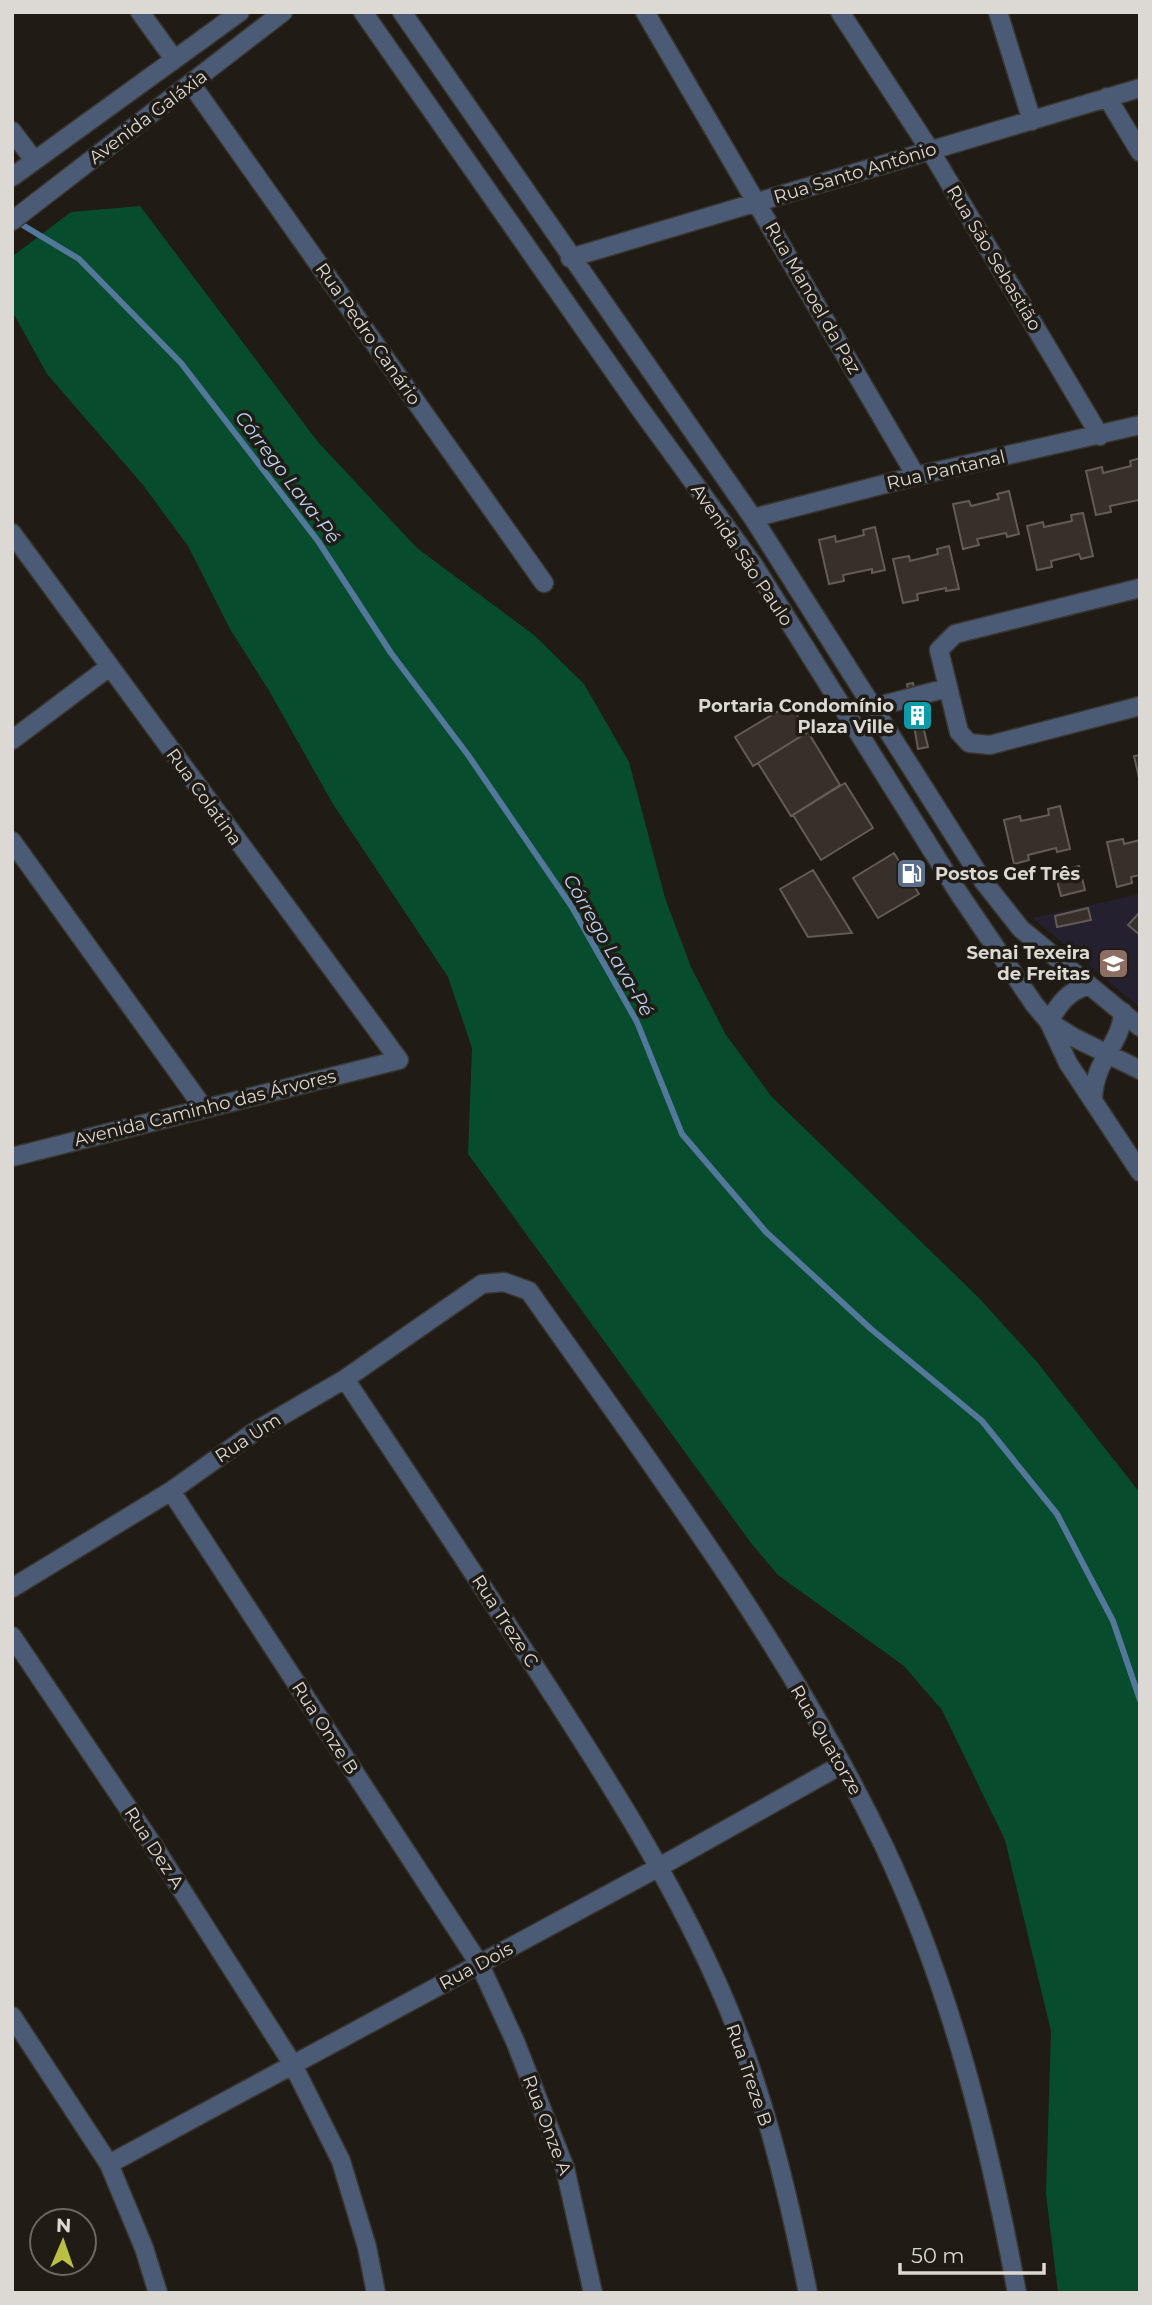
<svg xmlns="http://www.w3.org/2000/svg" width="1152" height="2305" viewBox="0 0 1152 2305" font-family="Montserrat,sans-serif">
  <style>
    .education { fill: #252030 }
    .forest { fill: #074c2d }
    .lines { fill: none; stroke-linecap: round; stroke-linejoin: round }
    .stream { stroke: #53789b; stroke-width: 6 }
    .building { fill: #362f2a; stroke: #635b56; stroke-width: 2 }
    .minor-casing { stroke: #3a3630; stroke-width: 21 }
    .minor { stroke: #4b5b75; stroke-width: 18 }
    .labels { text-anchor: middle; stroke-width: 7; stroke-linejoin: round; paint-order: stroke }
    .street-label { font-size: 18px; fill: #dcd9d5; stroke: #201b15 }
    .poi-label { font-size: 18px; font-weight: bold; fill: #dcd9d5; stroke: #201b15; text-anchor: end }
    .water-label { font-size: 19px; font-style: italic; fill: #b7d3f3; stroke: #201b15 }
  </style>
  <rect width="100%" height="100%" fill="#201b15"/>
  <!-- education -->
  <path class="education" d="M1140,894V1008L1033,918Z"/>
  <!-- forest -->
  <path class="forest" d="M140,206L318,442L417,548L534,635L584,684L629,762L665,898L691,967L726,1035L771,1096L979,1298L1037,1362L1140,1493L1138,2293H1058L1046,2194L1051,2031L1005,1840L942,1710L904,1666L778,1575L751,1543L468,1154L472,1048L448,977L333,804L268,689L230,629L188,546L143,485L47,374L12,311L14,255L71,212Z"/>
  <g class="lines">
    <!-- stream -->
    <path class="stream" d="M16,221L79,259L181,363L318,541L391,653L468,755L572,907L637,1022L682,1134L766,1232L871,1329L982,1421L1057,1514L1113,1621L1140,1700"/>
  </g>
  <!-- building -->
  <path class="building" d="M1140,458V503L1138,500L1110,506L1111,512L1096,515L1086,471L1102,467L1103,473L1131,466L1130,461Z
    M1009,491L1019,534L1007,537L1006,533L977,539L979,545L963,549L953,504L969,501L971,506L999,499L997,494Z
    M1083,513L1093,556L1081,559L1079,554L1051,561L1052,567L1037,570L1027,526L1043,522L1044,527L1072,521L1071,515Z
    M875,527L885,570L872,573V569L843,575L844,581L829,584L819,540L835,536L836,542L864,535L863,530Z
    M949,546L959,589L946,591V588L917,594L918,600L903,603L893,559L909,556L910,561L938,554L937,549Z
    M913,683L928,747L918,749L907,684Z
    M790,704L808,732L753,766L735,737Z
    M808,732L840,785L791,816L758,763Z
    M1140,755V782L1134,756Z
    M845,783L873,828L821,860L793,815Z
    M1060,806L1070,849L1057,852L1056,848L1028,855L1029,860L1014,864L1004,820L1020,816L1021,821L1049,815L1048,809Z
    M1123,839L1124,844L1140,840V875L1131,877L1132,883L1117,887L1107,842Z
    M894,853L919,894L878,918L853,878Z
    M1079,866L1085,890L1061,896L1055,873Z
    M813,870L852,933L808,937L780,889Z
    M1088,908L1091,920L1057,927L1055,916Z
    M1140,912V935L1128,925Z"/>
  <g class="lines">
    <defs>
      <path id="minor" d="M140,12L174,59
        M363,12L638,406L753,564L958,892L1034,1004L1049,1022L1073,1037L1140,1070
        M402,12L753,518L983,881L1021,929L1140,1027
        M645,12L916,476
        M840,12L930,150L1100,436
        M998,12L1032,121
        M192,85L544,583
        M1107,97L1140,152
        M12,131L34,160
        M12,177L240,12
        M12,221L283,12
        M570,258L1140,88
        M753,518L916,476L1140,425
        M12,533L399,1060L12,1157
        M1140,588L955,634L939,650L959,732L969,743L990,745L1140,706
        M875,707L947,688
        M12,740L109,667
        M12,841L203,1107
        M1087,986C1068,991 1058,1005 1049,1022L1068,1063L1140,1172
        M1093,1099C1094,1060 1122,1043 1123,1012
        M345,1379C412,1480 480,1582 546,1684C608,1780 668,1874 715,1978C760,2076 787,2187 808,2293
        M171,1491L480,1965L515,2041L565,2168L593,2293
        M12,1588L171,1491L254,1432L345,1379L482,1284L504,1282L529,1291C654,1469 788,1646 883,1844C950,1985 989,2140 1017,2293
        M12,1636L153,1845L292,2063L341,2161L367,2247L376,2293
        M12,2016L109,2164L144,2248L158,2293
        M109,2164L661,1866L841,1765"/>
    </defs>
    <!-- minor casing -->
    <use href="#minor" class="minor-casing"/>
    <!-- minor -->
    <use href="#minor" class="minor"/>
  </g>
  <!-- icons -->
  <defs>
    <symbol id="building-square" viewBox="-11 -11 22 22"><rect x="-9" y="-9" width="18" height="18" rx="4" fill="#0f9aa8" stroke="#201b15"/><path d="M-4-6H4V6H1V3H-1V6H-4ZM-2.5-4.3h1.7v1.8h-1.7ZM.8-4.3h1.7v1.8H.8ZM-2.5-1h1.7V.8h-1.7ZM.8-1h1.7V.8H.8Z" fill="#fff"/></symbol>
    <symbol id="fuel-square" viewBox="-11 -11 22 22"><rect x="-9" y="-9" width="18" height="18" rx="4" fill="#5c6f8a" stroke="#201b15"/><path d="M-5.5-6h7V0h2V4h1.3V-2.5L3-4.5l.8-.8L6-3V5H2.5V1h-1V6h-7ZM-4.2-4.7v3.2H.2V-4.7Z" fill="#fff"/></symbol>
    <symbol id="university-square" viewBox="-11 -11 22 22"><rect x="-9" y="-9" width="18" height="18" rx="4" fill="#8d6e63" stroke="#201b15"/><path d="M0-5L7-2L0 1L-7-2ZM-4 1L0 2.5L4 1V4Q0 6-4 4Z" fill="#fff"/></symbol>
  </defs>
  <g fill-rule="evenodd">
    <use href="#building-square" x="900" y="698" width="35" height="35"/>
    <use href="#fuel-square" x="894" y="856" width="35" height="35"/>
    <use href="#university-square" x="1096" y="946" width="35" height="35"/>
  </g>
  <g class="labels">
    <!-- street labels -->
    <g class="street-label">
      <text transform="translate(148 117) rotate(-37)" y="6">Avenida Galáxia</text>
      <text transform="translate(855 173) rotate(-17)" y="6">Rua Santo Antônio</text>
      <text transform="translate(994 258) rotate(59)" y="6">Rua São Sebastião</text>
      <text transform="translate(813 298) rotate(60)" y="6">Rua Manoel da Paz</text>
      <text transform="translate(368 334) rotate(55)" y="6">Rua Pedro Canário</text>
      <text transform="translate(946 470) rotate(-13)" y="6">Rua Pantanal</text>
      <text transform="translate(742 555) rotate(56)" y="6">Avenida São Paulo</text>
      <text transform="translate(204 797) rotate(54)" y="6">Rua Colatina</text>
      <text transform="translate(205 1108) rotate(-14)" y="6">Avenida Caminho das Árvores</text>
      <text transform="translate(248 1438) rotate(-33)" y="6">Rua Um</text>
      <text transform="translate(505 1621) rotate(57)" y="6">Rua Treze C</text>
      <text transform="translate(325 1728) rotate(57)" y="6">Rua Onze B</text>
      <text transform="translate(826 1740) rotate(60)" y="6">Rua Quatorze</text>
      <text transform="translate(154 1848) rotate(57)" y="6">Rua Dez A</text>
      <text transform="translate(476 1966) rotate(-28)" y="6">Rua Dois</text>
      <text transform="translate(749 2075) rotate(71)" y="6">Rua Treze B</text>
      <text transform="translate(547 2125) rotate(69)" y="6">Rua Onze A</text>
    </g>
    <!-- poi labels -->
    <g class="poi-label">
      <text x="894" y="712">Portaria Condomínio<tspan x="894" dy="21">Plaza Ville</tspan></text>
      <text x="935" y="880" text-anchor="start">Postos Gef Três</text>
      <text x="1090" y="959">Senai Texeira<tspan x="1090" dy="21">de Freitas</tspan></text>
    </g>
    <!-- water labels -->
    <g class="water-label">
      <text transform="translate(288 477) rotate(53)" y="7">Córrego Lava-Pé</text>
      <text transform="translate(609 945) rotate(60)" y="7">Córrego Lava-Pé</text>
    </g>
  </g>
  <!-- border -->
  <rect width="1152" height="2305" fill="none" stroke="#dcd9d5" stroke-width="28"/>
  <!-- north arrow -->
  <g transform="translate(63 2242) rotate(2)"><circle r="33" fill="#201b15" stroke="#6b6762" stroke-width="2"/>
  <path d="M0-5L12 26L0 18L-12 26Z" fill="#bbc045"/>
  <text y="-10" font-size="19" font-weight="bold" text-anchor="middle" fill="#dcd9d5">N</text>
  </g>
  <!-- scale -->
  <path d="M900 2263v10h144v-10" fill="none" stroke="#dcd9d5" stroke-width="3.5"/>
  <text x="911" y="2263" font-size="21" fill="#dcd9d5" stroke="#201b15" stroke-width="5" paint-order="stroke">50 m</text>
</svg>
